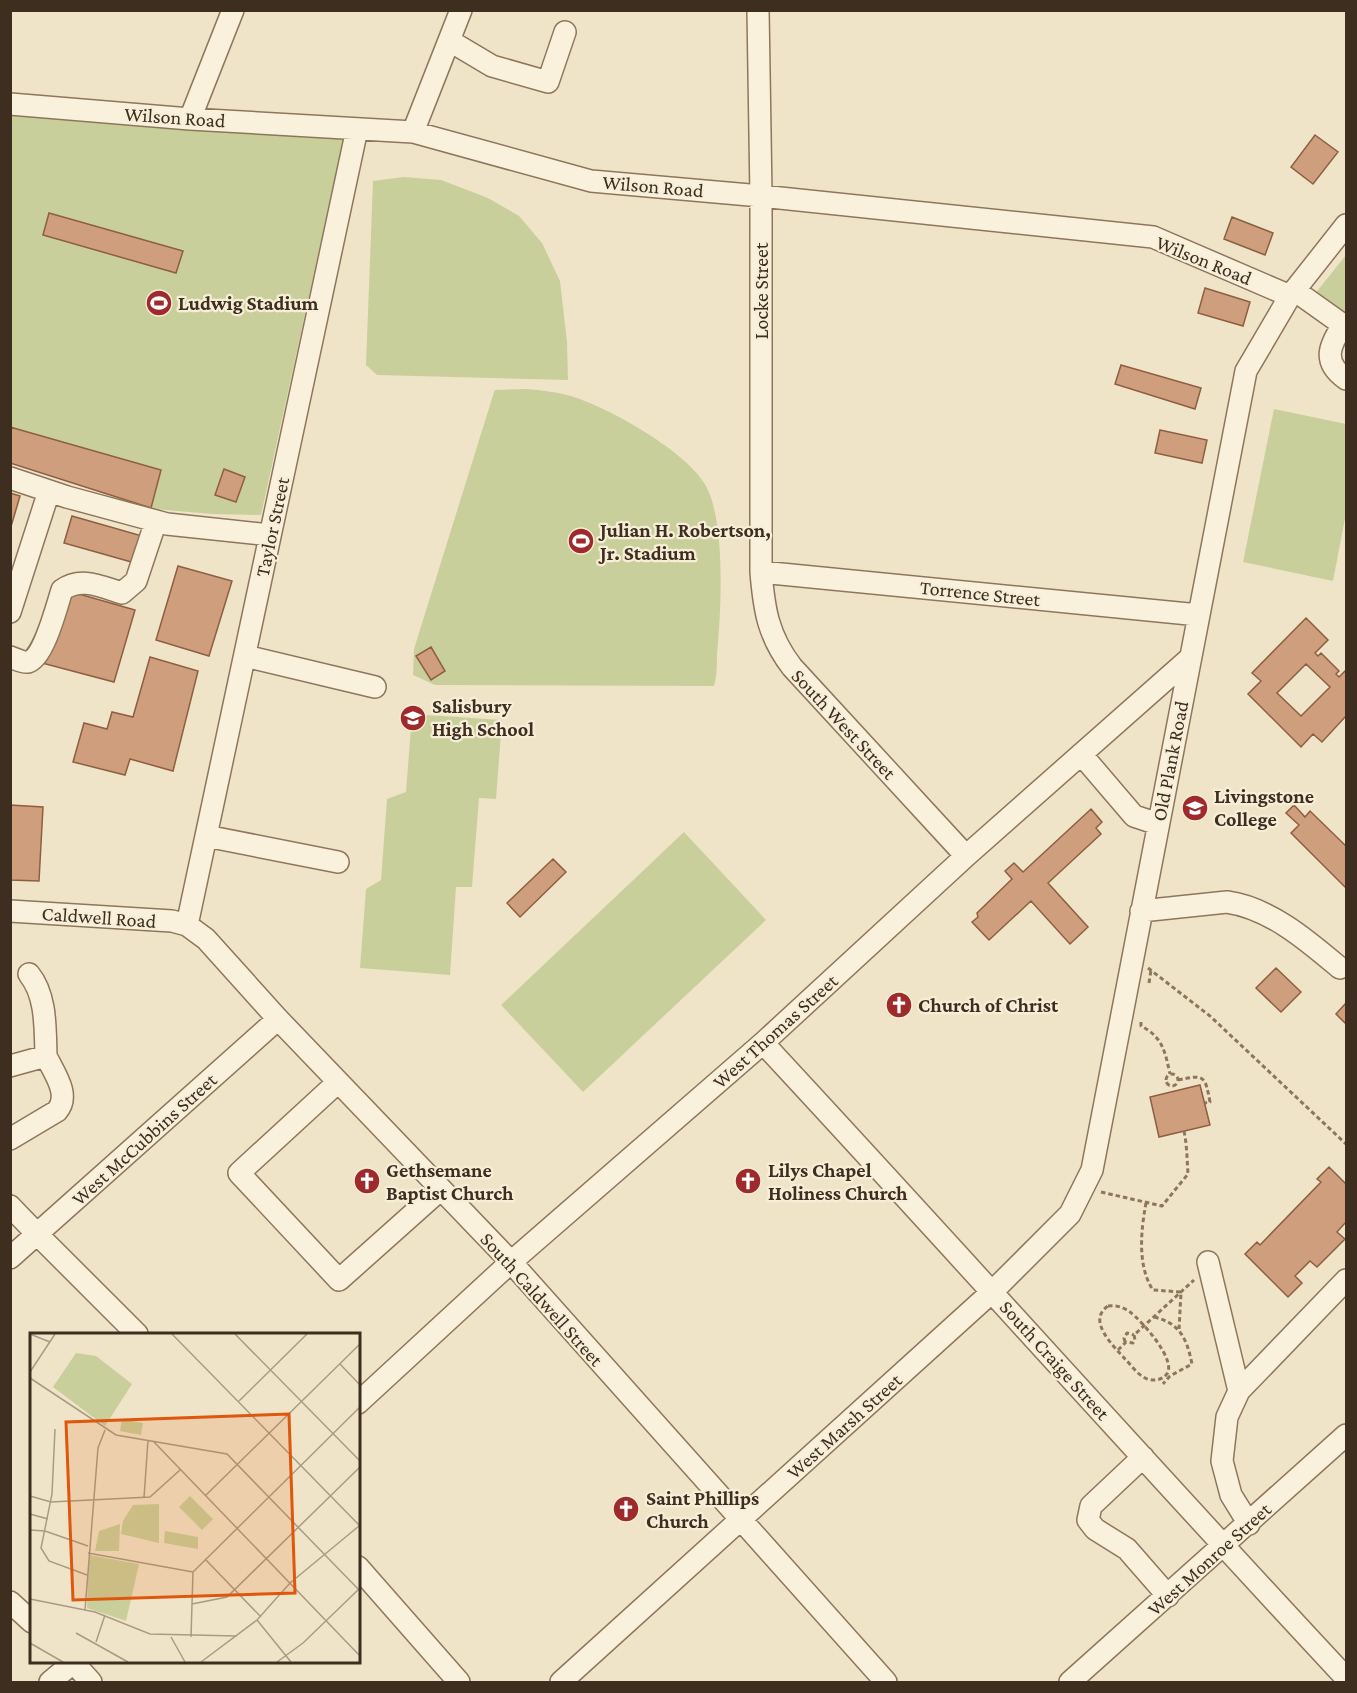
<svg xmlns="http://www.w3.org/2000/svg" width="1357" height="1693" viewBox="0 0 1357 1693" font-family="'Crimson Pro',serif">
  <style>
    .green { fill: #c9cf9b }
    .building { fill: #cf9f7d; stroke: #8d5f41; stroke-width: 1.5; fill-rule: evenodd }
    .lines { fill: none; stroke-linecap: round; stroke-linejoin: round }
    .minor-casing { stroke: #8d765c; stroke-width: 24 }
    .path { stroke: #8d765c; stroke-width: 3; stroke-dasharray: 4.5 3; stroke-linecap: butt }
    .minor { stroke: #faf1dc; stroke-width: 21 }
    .labels { text-anchor: middle; stroke-width: 4.5; stroke-linejoin: round; paint-order: stroke }
    .street-label { font-size: 20px; fill: #3d2e20; stroke: #f7eed8 }
    .poi-label { font-size: 20px; font-weight: bold; fill: #3d2e20; stroke: #f7eed8; text-anchor: start }
    .inset-road { fill: none; stroke: #a89b85; stroke-width: 1.5 }
    .view { fill: #df570d; fill-opacity: 0.15; stroke: #df570d; stroke-width: 3 }
    .inset-edge { fill: none; stroke: #3d2e20; stroke-width: 3 }
  </style>
  <rect width="100%" height="100%" fill="#f0e4c8"/>
  <!-- green -->
  <path class="green" d="M10,113L344,136L261,515L212,514L154,509L11,463Z
    M404,177L441,180L488,198L519,216L542,243L560,281L567,342L568,380L377,375L366,365L373,181Z
    M1346,255V317L1314,295Z
    M526,389C542,390 556,392 571,396C608,407 688,452 706,486C726,523 721,613 717,654C717,664 717,676 714,686L435,685L413,675L414,649L494,392L495,390Z
    M1274,409L1346,424V513L1333,581L1243,562Z
    M412,714L502,720L496,799L479,798L472,887H456L450,975L360,968L366,889L381,880L387,799L406,792Z
    M684,832L766,920L583,1092L501,1005Z"/>
  <!-- building -->
  <path class="building" d="M1315,135L1338,152L1313,184L1291,167Z
    M49,213L183,251L176,273L43,235Z
    M1232,217L1273,233L1265,255L1224,239Z
    M1205,288L1250,302L1243,326L1198,313Z
    M1121,365L1201,388L1195,409L1115,384Z
    M10,427L161,470L151,508L10,463Z
    M1160,430L1207,440L1202,463L1155,453Z
    M224,469L245,477L236,502L215,495Z
    M10,493L20,496L10,530Z
    M72,516L142,536L135,563L64,543Z
    M178,566L232,581L209,656L156,640Z
    M65,590L135,610L114,682L42,663Z
    M1306,618L1328,640L1315,653L1318,656L1321,653L1339,671L1336,674L1339,677L1346,670V716L1322,742L1313,734L1301,747L1248,694L1261,681L1252,673ZM1306,664L1330,687L1301,716L1277,693Z
    M431,647L445,671L431,680L416,656Z
    M150,657L198,671L173,771L130,759L125,775L73,762L84,723L107,729L112,712L133,717Z
    M10,805L43,807L39,881L10,880Z
    M1294,805L1305,817L1310,811L1346,846V888L1291,833L1299,825L1286,813Z
    M1091,809L1102,822L1096,828L1101,834L1048,883L1088,927L1070,944L1031,901L989,940L972,922L978,917L977,913L1012,879L1005,871L1014,863L1023,872Z
    M553,859L566,872L520,917L507,903Z
    M1276,968L1301,992L1281,1012L1256,988Z
    M1346,1003V1024L1336,1014Z
    M1200,1085L1210,1125L1159,1137L1150,1097Z
    M1329,1167L1346,1184V1222L1337,1232L1345,1239L1317,1267L1310,1261L1295,1276L1302,1283L1288,1297L1245,1254L1257,1242L1260,1245L1321,1182L1317,1179Z"/>
  <g class="lines">
    <defs>
      <path id="minor" d="M758,10L761,196V572C764,609 768,636 792,667L966,856
        M450,41L492,66L548,82L565,32
        M10,104L190,119L413,132L591,181L761,196L1153,237L1290,296
        M190,119L233,10
        M413,132L461,10
        M1294,290L1346,327
        M1343,325C1329,346 1322,362 1346,379
        M10,478L67,497L167,524L270,535
        M761,572L1199,615
        M10,612L49,491
        M245,656L375,687
        M10,657C16,659 23,663 28,662C44,658 57,605 62,590C81,576 102,587 122,593L136,581L156,521
        M1081,754L1134,816L1158,824
        M206,836L338,862
        M10,911L172,921L187,925L206,939L278,1019L511,1262L886,1682
        M1141,911L1227,902C1270,908 1308,941 1340,968
        M187,925L357,129
        M29,974C47,996 45,1030 46,1056
        M763,1043C959,1254 1150,1468 1346,1678
        M10,1066L46,1056C54,1073 71,1095 57,1111L10,1139
        M338,1082L239,1173L339,1280L441,1189
        M10,1206L37,1234L137,1334
        M10,1258L278,1019
        M1208,1262L1239,1391
        M358,1403L511,1262L763,1043L966,856L1190,658
        M1143,1457L1091,1506L1088,1520L1095,1529L1127,1549L1168,1596
        M1249,1524L1231,1495L1222,1461L1227,1417L1239,1391L1346,1280
        M358,1567L459,1682
        M10,1602L32,1622
        M73,1662L91,1682
        M50,1682L74,1662
        M561,1682L993,1291L1070,1214L1092,1170L1246,371L1290,296L1346,225
        M1070,1682L1346,1435"/>
    </defs>
    <!-- minor casing -->
    <use href="#minor" class="minor-casing"/>
    <!-- path -->
    <path class="path" d="M1148,968L1210,1016L1346,1144
      M1149,983L1151,970
      M1141,1022V1026C1163,1037 1165,1052 1170,1074
      M1166 1080a6 6 0 1 1 12 0a6 6 0 1 1-12 0Z
      M1178,1080C1205,1074 1205,1076 1210,1102L1205,1103
      M1101,1192L1162,1206L1188,1174C1187,1160 1187,1145 1184,1131
      M1146,1203C1141,1230 1137,1266 1153,1290L1181,1292L1179,1330
      M1108,1306C1116,1305 1123,1307 1130,1312C1141,1320 1179,1362 1166,1375C1161,1381 1151,1381 1145,1378C1137,1374 1131,1365 1125,1359C1114,1346 1086,1321 1108,1306Z
      M1154,1317C1180,1323 1187,1339 1192,1364L1170,1376L1163,1384
      M1125,1342L1124,1338L1127,1333L1134,1335
      M1118,1350L1126,1342L1133,1343L1135,1340L1134,1335L1194,1280"/>
    <!-- minor -->
    <use href="#minor" class="minor"/>
  </g>
  <!-- icons -->
  <defs>
    <symbol id="stadium-disc" viewBox="-11 -11 22 22"><circle r="9.5" fill="#9e2a2b" stroke="#f7eed8"/><path d="M0-5a6.5 5 0 1 0 0 10a6.5 5 0 1 0 0-10ZM-3.5-1.8h7v3.6h-7Z" fill="#fff"/></symbol>
    <symbol id="school-disc" viewBox="-11 -11 22 22"><circle r="9.5" fill="#9e2a2b" stroke="#f7eed8"/><path d="M0-5L7-2L0 1L-7-2ZM-4 1L0 2.5L4 1V4Q0 6-4 4Z" fill="#fff"/></symbol>
    <symbol id="university-disc" viewBox="-11 -11 22 22"><circle r="9.5" fill="#9e2a2b" stroke="#f7eed8"/><path d="M0-5L7-2L0 1L-7-2ZM-4 1L0 2.5L4 1V4Q0 6-4 4Z" fill="#fff"/></symbol>
    <symbol id="church-disc" viewBox="-11 -11 22 22"><circle r="9.5" fill="#9e2a2b" stroke="#f7eed8"/><path d="M-1.2-6h2.4v3.5h3.3v2.4h-3.3V6h-2.4V-.1h-3.3v-2.4h3.3Z" fill="#fff"/></symbol>
  </defs>
  <g fill-rule="evenodd">
    <use href="#stadium-disc" x="144" y="288" width="30" height="30"/>
    <use href="#stadium-disc" x="566" y="526" width="30" height="30"/>
    <use href="#school-disc" x="398" y="703" width="30" height="30"/>
    <use href="#university-disc" x="1180" y="793" width="30" height="30"/>
    <use href="#church-disc" x="884" y="990" width="30" height="30"/>
    <use href="#church-disc" x="352" y="1166" width="30" height="30"/>
    <use href="#church-disc" x="733" y="1166" width="30" height="30"/>
    <use href="#church-disc" x="611" y="1494" width="30" height="30"/>
  </g>
  <g class="labels">
    <!-- street labels -->
    <g class="street-label">
      <text transform="translate(175 117) rotate(4)" y="7">Wilson Road</text>
      <text transform="translate(653 186) rotate(5)" y="7">Wilson Road</text>
      <text transform="translate(1204 260) rotate(22)" y="7">Wilson Road</text>
      <text transform="translate(761 291) rotate(-90)" y="7">Locke Street</text>
      <text transform="translate(272 527) rotate(-78)" y="7">Taylor Street</text>
      <text transform="translate(980 593) rotate(6)" y="7">Torrence Street</text>
      <text transform="translate(844 724) rotate(47)" y="7">South West Street</text>
      <text transform="translate(1170 761) rotate(-79)" y="7">Old Plank Road</text>
      <text transform="translate(99 917) rotate(4)" y="7">Caldwell Road</text>
      <text transform="translate(775 1031) rotate(-42)" y="7">West Thomas Street</text>
      <text transform="translate(144 1139) rotate(-42)" y="7">West McCubbins Street</text>
      <text transform="translate(542 1299) rotate(48)" y="7">South Caldwell Street</text>
      <text transform="translate(1055 1360) rotate(48)" y="7">South Craige Street</text>
      <text transform="translate(844 1426) rotate(-42)" y="7">West Marsh Street</text>
      <text transform="translate(1209 1559) rotate(-42)" y="7">West Monroe Street</text>
    </g>
    <!-- poi labels -->
    <g class="poi-label">
      <text x="178" y="310">Ludwig Stadium</text>
      <text x="600" y="537">Julian H. Robertson,<tspan x="600" dy="23">Jr. Stadium</tspan></text>
      <text x="432" y="713">Salisbury<tspan x="432" dy="23">High School</tspan></text>
      <text x="1214" y="803">Livingstone<tspan x="1214" dy="23">College</tspan></text>
      <text x="918" y="1012">Church of Christ</text>
      <text x="386" y="1177">Gethsemane<tspan x="386" dy="23">Baptist Church</tspan></text>
      <text x="768" y="1177">Lilys Chapel<tspan x="768" dy="23">Holiness Church</tspan></text>
      <text x="646" y="1505">Saint Phillips<tspan x="646" dy="23">Church</tspan></text>
    </g>
  </g>
  <!-- overview -->
  <g transform="translate(30 1333)">
    <rect width="330" height="330" fill="#f0e4c8"/>
    <path d="M46,20L66,23L102,51L75,93L23,54ZM92,86L113,90L111,102L90,98ZM160,163L183,186L172,197L149,174ZM129,171V210L91,201L93,188L103,172ZM90,191L89,218H65L69,198ZM135,198L168,204V216L134,210ZM59,222L109,231L96,288L57,275Z" fill="#c9cf9b"/>
    <path class="inset-road" d="M0,1L20,9M142,1L330,193M205,1L330,128M310,31L330,52M0,39L25,1M0,45L86,102L197,121L330,258M209,68L277,1M25,96L22,161L11,215L19,228L57,242M124,109L330,323M176,162L330,11M0,163L21,169L120,164L150,137M114,165L118,107M0,181L18,186M0,197L15,198L58,213M58,220L163,239M175,226L231,284M163,239L330,74M0,266L65,279L120,301L207,303M162,271L197,264L330,134M55,277L68,115L75,97M227,287L261,329M46,300L98,329M141,304L155,329M161,304L163,239M66,309L75,282M0,310L33,329M171,329L227,287L260,250L329,193M247,329L273,310L329,256"/>
    <path class="view" d="M259,81L265,260L43,267L36,89Z"/>
    <rect width="330" height="330" class="inset-edge"/>
  </g>
  <!-- border -->
  <rect width="1357" height="1693" fill="none" stroke="#3d2e20" stroke-width="24"/>
</svg>
